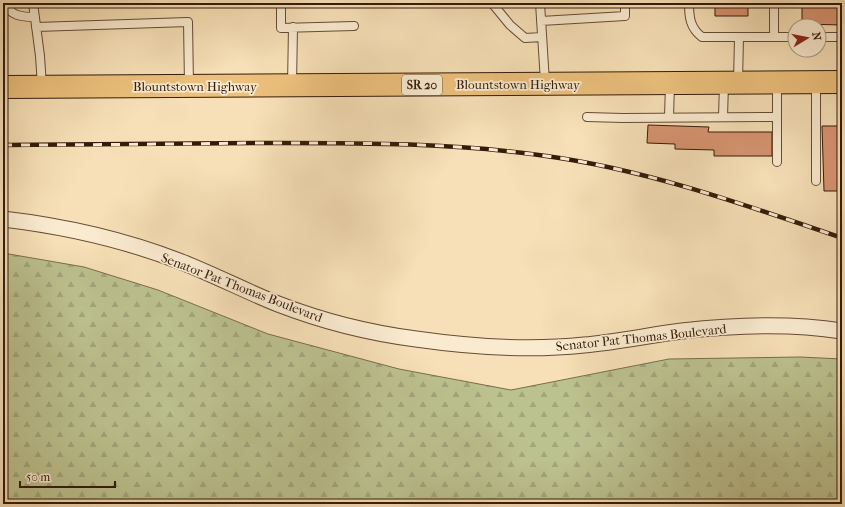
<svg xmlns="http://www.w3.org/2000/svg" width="845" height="507" viewBox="0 0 845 507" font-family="'IM FELL French Canon',serif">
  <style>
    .forest { fill: url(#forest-firs); stroke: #786e4c }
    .building { fill: #d79470; stroke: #341b0a }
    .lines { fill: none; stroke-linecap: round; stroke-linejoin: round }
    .service-casing { stroke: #654c35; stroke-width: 10 }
    .minor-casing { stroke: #654c35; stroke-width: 17 }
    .primary-casing { stroke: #341b0a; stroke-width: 24 }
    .service { stroke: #faebd0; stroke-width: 8 }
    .minor { stroke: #faebd0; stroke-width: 15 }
    .primary { stroke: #ecc07c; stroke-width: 22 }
    .rail-casing { stroke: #341b0a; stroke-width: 4.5 }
    .rail { stroke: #faebd0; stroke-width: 3; stroke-dasharray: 9; stroke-linecap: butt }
    .labels { text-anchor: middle; stroke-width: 3.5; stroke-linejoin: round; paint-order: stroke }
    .shield { fill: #faebd0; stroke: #6f5945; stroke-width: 1 }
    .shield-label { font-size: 12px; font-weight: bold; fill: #341b0a }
    .street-label { font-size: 13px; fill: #341b0a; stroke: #faebd0 }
  </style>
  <defs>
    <pattern id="forest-firs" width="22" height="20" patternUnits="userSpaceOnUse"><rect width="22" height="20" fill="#bcc28f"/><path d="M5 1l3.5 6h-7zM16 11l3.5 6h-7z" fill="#a2a67a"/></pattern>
  </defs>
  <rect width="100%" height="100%" fill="#f7e0b7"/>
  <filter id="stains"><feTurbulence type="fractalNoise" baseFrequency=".005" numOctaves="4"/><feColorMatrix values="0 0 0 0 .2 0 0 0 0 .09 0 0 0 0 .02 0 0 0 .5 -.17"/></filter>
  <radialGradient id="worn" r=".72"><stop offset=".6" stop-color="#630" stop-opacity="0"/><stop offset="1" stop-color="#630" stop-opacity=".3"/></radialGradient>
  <!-- forest -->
  <path class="forest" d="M3,253L84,267L158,290L268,334L399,369L511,390L669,359L800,357L842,359V504H3Z"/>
  <!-- building -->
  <path class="building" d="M715,3H748V16H715Z
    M802,3H842V25L802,24Z
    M648,125L709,127L708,132H772V156H714V150L675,149V144L647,143Z
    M822,126H842V191H824Z"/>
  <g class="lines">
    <defs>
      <path id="service" d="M5,3C10,16 22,17 35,17
        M33,3L40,56L42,86
        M281,3V28L354,26
        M492,3L510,25L525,38L542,37
        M540,3L545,82
        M689,3C689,17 690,28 702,37H795
        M774,3V37
        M541,21L625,16V3
        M36,27L188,22L189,85
        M819,37H842
        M738,82L739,37
        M777,83V162
        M292,85L293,27
        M587,117L623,118L777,117
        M669,117L670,84
        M723,117L724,84
        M816,181V82"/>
      <path id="minor" d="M3,219C63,226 122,239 179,261C213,274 245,291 278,304C322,321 369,333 416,339C472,347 528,351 584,345C617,342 650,335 682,331C735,325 790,323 842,331"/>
      <path id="primary" d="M3,87L842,82"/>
    </defs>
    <!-- service casing -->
    <use href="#service" class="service-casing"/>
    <!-- minor casing -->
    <use href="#minor" class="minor-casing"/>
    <!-- primary casing -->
    <use href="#primary" class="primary-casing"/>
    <!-- service -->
    <use href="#service" class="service"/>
    <!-- minor -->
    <use href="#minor" class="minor"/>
    <!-- primary -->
    <use href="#primary" class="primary"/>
    <defs>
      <path id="rail" d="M3,145C87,145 171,144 255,143C353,143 449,142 546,156C648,170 745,205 842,238"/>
    </defs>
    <!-- rail casing -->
    <use href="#rail" class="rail-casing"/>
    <!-- rail -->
    <use href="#rail" class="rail"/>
  </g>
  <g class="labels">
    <!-- shield labels -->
    <rect class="shield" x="402" y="75" width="40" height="20" rx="3"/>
    <g class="shield-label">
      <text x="422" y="89">SR 20</text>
    </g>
    <!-- street labels -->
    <g class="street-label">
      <text x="518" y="89">Blountstown Highway</text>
      <text x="195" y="91">Blountstown Highway</text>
      <text transform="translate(242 287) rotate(21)" y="5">Senator Pat Thomas Boulevard</text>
      <text transform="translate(641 337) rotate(-6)" y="5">Senator Pat Thomas Boulevard</text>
    </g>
  </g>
  <!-- margin -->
  <rect width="845" height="507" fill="none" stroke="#f7e0b7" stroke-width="16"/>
  <rect x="4" y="4" width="837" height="499" fill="none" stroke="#341b0a" stroke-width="2"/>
  <rect x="8" y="8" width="829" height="491" fill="none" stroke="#341b0a"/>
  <!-- north arrow -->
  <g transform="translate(807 38) rotate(80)"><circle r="19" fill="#faebd0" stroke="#ab9881"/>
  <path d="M0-3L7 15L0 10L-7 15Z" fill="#8f2418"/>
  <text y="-6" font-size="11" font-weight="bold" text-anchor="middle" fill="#341b0a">N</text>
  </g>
  <!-- scale -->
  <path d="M20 481v6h95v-6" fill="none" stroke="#341b0a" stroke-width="2"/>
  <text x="26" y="481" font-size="12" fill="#341b0a" stroke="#faebd0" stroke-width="3" paint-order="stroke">50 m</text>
  <rect width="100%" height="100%" filter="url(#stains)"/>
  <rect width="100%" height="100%" fill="url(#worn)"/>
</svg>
